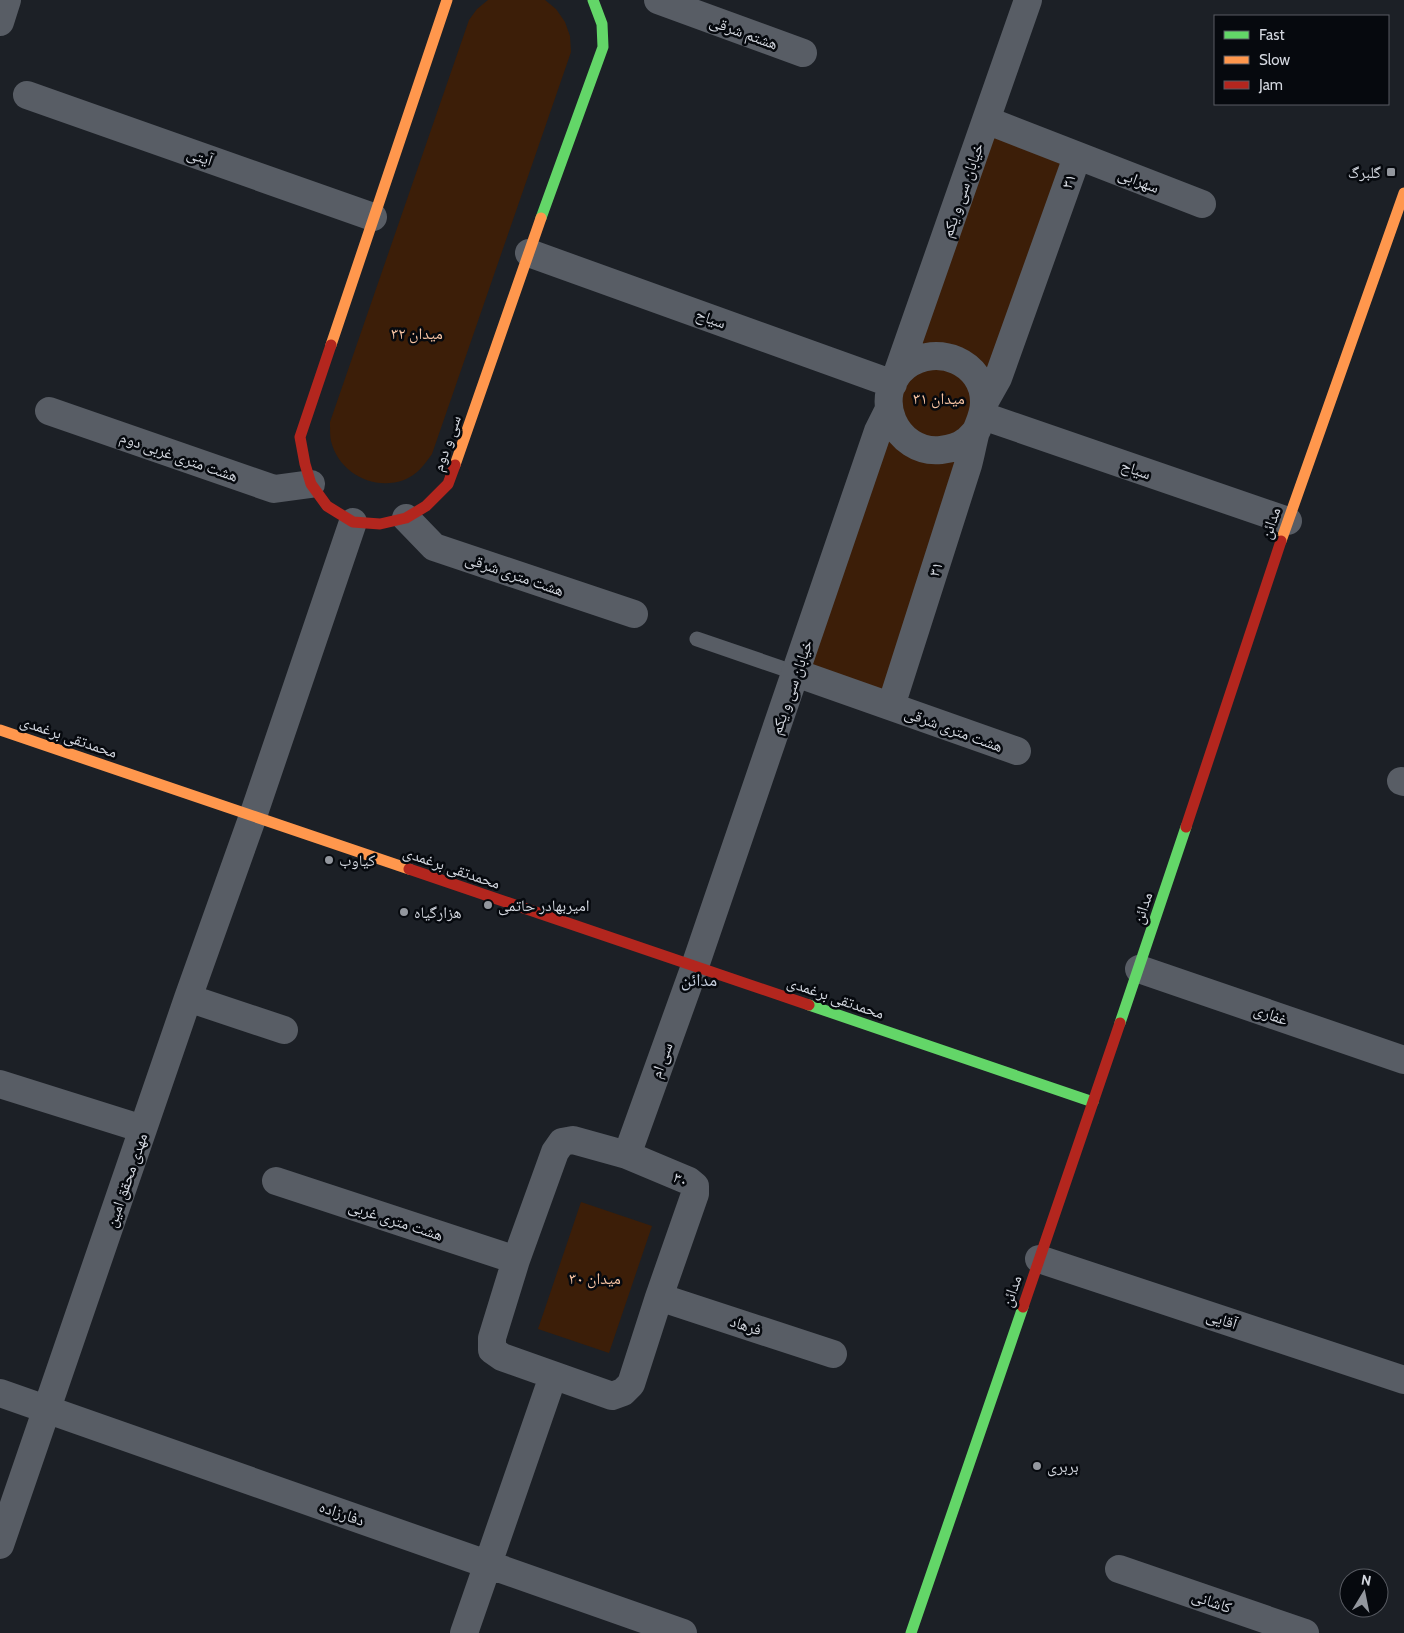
<svg xmlns="http://www.w3.org/2000/svg" width="1404" height="1633" viewBox="0 0 1404 1633" font-family="Cabin,'Noto Naskh Arabic',sans-serif">
  <style>
    .green { fill: #3c1e08 }
    .lines { fill: none; stroke-linecap: round; stroke-linejoin: round }
    .lane { stroke: #585d65; stroke-width: 15 }
    .street { stroke: #585d65; stroke-width: 28 }
    .fast { stroke: #63d668; stroke-width: 11 }
    .slow { stroke: #ff974d; stroke-width: 11 }
    .jam { stroke: #b3261e; stroke-width: 11 }
    .poi-dot { fill: #93979e; stroke: #06090e; stroke-width: 2 }
    .labels { text-anchor: middle; stroke-width: 5; stroke-linejoin: round; paint-order: stroke }
    .street-label { font-size: 16px; fill: #d3d7df; stroke: #06090e }
    .poi-label { font-size: 16px; fill: #d3d7df; stroke: #06090e; text-anchor: start }
    .park-label { font-size: 16px; fill: #f8c4a3; stroke: #06090e }
    .neighbourhood-label { font-size: 18px; fill: #c3ccdb; stroke: #06090e }
  </style>
  <rect width="100%" height="100%" fill="#1c2026"/>
  <!-- green -->
  <path class="green" d="M488,0H545L556,9L565,22L570,36L571,52L432,454C425,464 417,475 404,480C373,491 339,473 331,441C330,436 330,428 330,422L469,20L477,9Z
    M991,134L1065,160L882,691L808,666Z
    M581,1202L652,1226L609,1353L538,1329Z"/>
  <g class="lines">
    <!-- lane -->
    <path class="lane" d="M697,639L796,673"/>
    <!-- street -->
    <path class="street" d="M658,0L803,53
      M0,22L7,0
      M27,95L373,217
      M986,120L1202,204
      M529,253L893,384
      M896,377L1028,0
      M985,401L998,378L1077,157
      M49,411L274,489L311,484
      M983,416L1288,521
      M406,518L434,547L634,614
      M796,673L1017,751
      M891,706L968,465C971,454 973,442 976,431C980,421 984,414 984,402C984,362 937,343 906,366C869,395 896,455 941,450C950,449 959,447 966,441C970,438 973,434 977,430
      M1401,781L1404,782
      M1139,969L1404,1060
      M188,998L284,1030
      M0,1084L143,1129
      M573,1140L627,1155L689,1181L695,1186V1194L659,1297L631,1384L623,1392L612,1396L502,1357L492,1350V1338L516,1260L555,1152L562,1142Z
      M627,1155L695,966L878,431L889,409
      M276,1181L516,1260
      M1039,1259L1404,1380
      M659,1297L833,1354
      M0,1393L683,1633
      M0,1545L188,998L253,816L353,522
      M1119,1569L1305,1633
      M464,1633L553,1376"/>
    <!-- fast -->
    <path class="fast" d="M541,218L603,47L602,24L593,0
      M809,1005L1093,1102
      M1120,1023L1186,827
      M911,1633L1023,1307"/>
    <!-- slow -->
    <path class="slow" d="M331,345L447,0
      M455,465L541,218
      M1281,541L1404,193
      M0,730L409,869"/>
    <!-- jam -->
    <path class="jam" d="M331,345L300,437L305,464L311,484L327,506L353,522L380,524L406,518L426,506L448,484L455,465
      M1186,827L1281,541
      M409,869L809,1005
      M1023,1307L1120,1023"/>
  </g>
  <!-- markers -->
  <g class="poi-dot">
    <rect x="1386" y="167" width="10" height="10" rx="2.5"/>
    <circle cx="329" cy="860" r="5"/>
    <circle cx="488" cy="905" r="5"/>
    <circle cx="404" cy="912" r="5"/>
    <circle cx="1037" cy="1466" r="5"/>
  </g>
  <g class="labels">
    <!-- street labels -->
    <g class="street-label">
      <text transform="translate(744 32) rotate(20)" y="6">هشتم شرقی</text>
      <text transform="translate(200 156) rotate(19)" y="6">آیتی</text>
      <text transform="translate(1139 180) rotate(21)" y="6">سهرابی</text>
      <text transform="translate(1068 181) rotate(-70)" y="6">۳۱</text>
      <text transform="translate(962 190) rotate(-71)" y="6">خیابان سی و یکم</text>
      <text transform="translate(711 318) rotate(20)" y="6">سیاح</text>
      <text transform="translate(446 443) rotate(-71)" y="6">سی و دوم</text>
      <text transform="translate(179 456) rotate(19)" y="6">هشت متری غربی دوم</text>
      <text transform="translate(1136 469) rotate(19)" y="6">سیاح</text>
      <text transform="translate(1270 523) rotate(-71)" y="6">مدائن</text>
      <text transform="translate(935 569) rotate(-72)" y="6">۳۱</text>
      <text transform="translate(515 574) rotate(19)" y="6">هشت متری شرقی</text>
      <text transform="translate(791 687) rotate(-71)" y="6">خیابان سی و یکم</text>
      <text transform="translate(954 729) rotate(20)" y="6">هشت متری شرقی</text>
      <text transform="translate(69 736) rotate(19)" y="6">محمدتقی برغمدی</text>
      <text transform="translate(452 867) rotate(19)" y="6">محمدتقی برغمدی</text>
      <text transform="translate(1142 908) rotate(-72)" y="6">مدائن</text>
      <text transform="translate(836 997) rotate(19)" y="6">محمدتقی برغمدی</text>
      <text transform="translate(1271 1014) rotate(19)" y="6">غفاری</text>
      <text transform="translate(661 1060) rotate(-70)" y="6">سی ام</text>
      <text transform="translate(681 1179) rotate(27)" y="6">۳۰</text>
      <text transform="translate(126 1180) rotate(-71)" y="6">مهدی محقق امین</text>
      <text transform="translate(396 1220) rotate(18)" y="6">هشت متری غربی</text>
      <text transform="translate(1011 1291) rotate(-71)" y="6">مدائن</text>
      <text transform="translate(1222 1319) rotate(18)" y="6">آقایی</text>
      <text transform="translate(746 1325) rotate(18)" y="6">فرهاد</text>
      <text transform="translate(342 1513) rotate(19)" y="6">دفارزاده</text>
      <text transform="translate(1212 1601) rotate(19)" y="6">کاشانی</text>
    </g>
    <!-- poi labels -->
    <g class="poi-label">
      <text x="1381" y="178" text-anchor="end">گلبرگ</text>
      <text x="339" y="866">کیاوب</text>
      <text x="498" y="911">امیربهادر حاتمی</text>
      <text x="414" y="918">هزارگیاه</text>
      <text x="1047" y="1472">بربری</text>
    </g>
    <!-- park labels -->
    <g class="park-label">
      <text x="417" y="339">میدان ۳۲</text>
      <text x="939" y="404">میدان ۳۱</text>
      <text x="595" y="1284">میدان ۳۰</text>
    </g>
    <!-- neighbourhood labels -->
    <g class="neighbourhood-label">
      <text x="699" y="986">مدائن</text>
    </g>
  </g>
  <!-- legend -->
  <rect x="1214" y="15" width="175" height="90" fill="#06090e" stroke="#585b62"/>
  <rect x="1224" y="31" width="25" height="8" fill="#63d668" stroke="#585b62"/>
  <text x="1259" y="40" font-size="15" fill="#d3d7df">Fast</text>
  <rect x="1224" y="56" width="25" height="8" fill="#ff974d" stroke="#585b62"/>
  <text x="1259" y="65" font-size="15" fill="#d3d7df">Slow</text>
  <rect x="1224" y="81" width="25" height="8" fill="#b3261e" stroke="#585b62"/>
  <text x="1259" y="90" font-size="15" fill="#d3d7df">Jam</text>
  <!-- north arrow -->
  <g transform="translate(1364 1593) rotate(10)"><circle r="24" fill="#06090e" stroke="#585b62"/>
  <path d="M0-4L9 19L0 12L-9 19Z" fill="#93979e"/>
  <text y="-8" font-size="14" font-weight="bold" text-anchor="middle" fill="#d3d7df">N</text>
  </g>
</svg>
